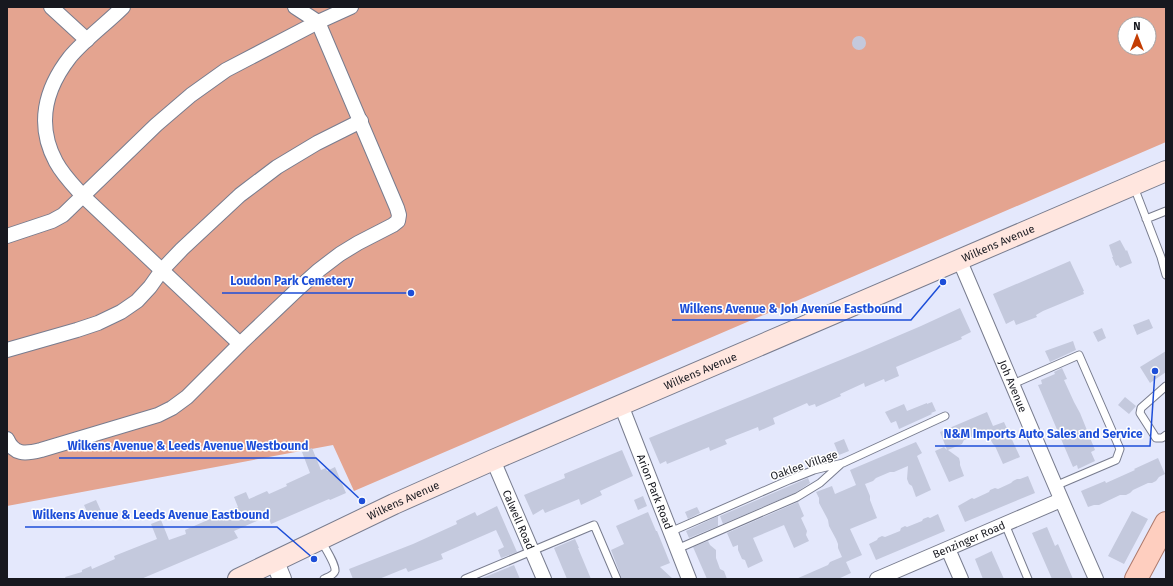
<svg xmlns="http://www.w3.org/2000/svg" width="1173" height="586" viewBox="0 0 1173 586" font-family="'Fira Sans',sans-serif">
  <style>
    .green { fill: #e4a490; fill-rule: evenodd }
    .building { fill: #c4c9dd }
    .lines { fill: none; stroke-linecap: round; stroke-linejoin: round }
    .service-casing { stroke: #787c8e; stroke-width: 9 }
    .minor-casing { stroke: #787c8e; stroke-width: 16 }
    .tertiary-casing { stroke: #787c8e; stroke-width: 20 }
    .secondary-casing { stroke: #787c8e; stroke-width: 22 }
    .primary-casing { stroke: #ad796b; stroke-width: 24 }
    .service { stroke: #fff; stroke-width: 7 }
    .minor { stroke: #fff; stroke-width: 14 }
    .tertiary { stroke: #fff; stroke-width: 18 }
    .secondary { stroke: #ffe6df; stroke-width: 20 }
    .primary { stroke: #fecebf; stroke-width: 22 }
    .labels { text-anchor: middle; stroke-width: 3; stroke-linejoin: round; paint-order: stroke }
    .street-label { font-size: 11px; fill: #17181f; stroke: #fff }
    .leader { fill: none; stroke: #1d4ed8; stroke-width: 1.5 }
    .callout-dot { fill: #1d4ed8; stroke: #fff; stroke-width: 1.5 }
    .callout-label { font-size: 12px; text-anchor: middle; font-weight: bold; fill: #1d4ed8; stroke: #fff; stroke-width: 3; stroke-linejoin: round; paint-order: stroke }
  </style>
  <rect width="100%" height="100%" fill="#e4e8fc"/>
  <!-- green -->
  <path class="green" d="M7,7H1166V142L354,491L333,445L7,506ZM1125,24H1149V48H1125Z"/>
  <!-- building -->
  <path class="building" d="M852 43a7 7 0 1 1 14 0a7 7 0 1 1-14 0Z
    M1120,240L1126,251L1127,250L1132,263L1120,268L1118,265L1116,266L1112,257H1113L1109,245Z
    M1070,261L1084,291H1083L1084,294L1043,311L1036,315L1037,317L1016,325L1014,320L1006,324L993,294Z
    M960,308L971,332L961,337L962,339L896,367L899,376L885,382L884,379L865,387L864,383L840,394L841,396L816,407L815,404L809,406L807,403L773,418L775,424L759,431L758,427L725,440L727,444L710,451L709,447L667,464L666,461L660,464L649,438L860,352L921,326Z
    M1149,319L1153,328L1137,335L1133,325Z
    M1102,328L1106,338L1098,342L1093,332Z
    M1073,341L1076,350L1050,362L1045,351Z
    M1166,351V372L1150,383L1140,367Z
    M1062,368L1067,379L1064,380L1074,402L1080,413L1095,450L1091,452L1095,461L1078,469L1077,465L1073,467L1038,385L1042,384L1041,380L1055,374L1054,372Z
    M1125,397L1136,406L1129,414L1118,405Z
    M932,402L936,411L931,413L932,414L899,429L896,421L891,423L885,412L904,404L907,411L927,403V404Z
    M987,412L993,426L1004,422L1020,457L1003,464L995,446L993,444L987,433L980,436L976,435L964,440L962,444L948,450L959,458L960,462V465L964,476L949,482L935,451L944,447L947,450L940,432Z
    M844,439L849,451L839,455L834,443Z
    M916,442L922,453L917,456L931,490L916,497L912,486L909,484L907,479L908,466L894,472H890L876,478L873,481L865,484L870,496V500L877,518L850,529L862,555L846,562L851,573L838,579H796L828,565L830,562L842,557L838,548V544L836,539L829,526L828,520L826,516L819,503V498L816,492L832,486L835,494L856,485L850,470Z
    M312,448L321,470L326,468L327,471L335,467L346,493L330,500L329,499L271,524L268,516L234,531L238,538L141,579H66L65,577L82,572V570L91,566L92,569L115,559L114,556L157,539L151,524L161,520L169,540L186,534L185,530L210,519L209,516L218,512L219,515L238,507L234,497L246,492L249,499L267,491L269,494L287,486L286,484L310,473L302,452Z
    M622,450L633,476L600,491L602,495L581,505L579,499L545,513L543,509L533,515L524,495L565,478L564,474Z
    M1158,458L1165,474L1159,477L1156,481L1152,483H1148L1133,490L1130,493L1126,495H1120L1099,505H1094L1088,507L1081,491L1105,481L1106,483L1135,470L1134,469Z
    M1028,476L1035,493L965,522L958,506L972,498L974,499L989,492L990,490L995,488L998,489L1011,483L1013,481L1017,479H1020Z
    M808,478L810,483L795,493L723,524L720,516Z
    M643,496L647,506L638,510L634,500Z
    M96,500L101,511L89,516L84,505Z
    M798,502L804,516L801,518L807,531L806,535L809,541L794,548L784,525L753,538L763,561L748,568L745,560L742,559L738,550V545L733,547L727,533Z
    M497,506L517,552L501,558L498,550L504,547L496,530L441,554L443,559L408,572L406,568L379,579H353L349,569L413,544L457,524L456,521L475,512L477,516Z
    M697,507L700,513L688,519L685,512Z
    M1132,511L1148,519L1124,564L1108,556Z
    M648,512L656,531H657L670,563L660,567L673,579H622L611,550L624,544L616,526Z
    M938,514L945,531L876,560L869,544L877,540L878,538L882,536L885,537L900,531L901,528L905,526L907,527L922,521L923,519L928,517L930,518Z
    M718,516V526L689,538L686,531Z
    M1047,527L1055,546L1058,544L1073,579H1052L1032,533Z
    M575,539L579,548H578L591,579H567L554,548Z
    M708,541L710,545L716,550V558L720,569L724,571L727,579H707L693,547Z
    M992,551V552L1004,579H983L975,559Z
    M514,565L520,579H480Z"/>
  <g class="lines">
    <defs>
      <path id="service" d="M1134,187L1161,257L1166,275
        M1146,219L1166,211
        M1013,384L1079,355L1120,449L1116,460L1055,486
        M1166,386L1141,408L1140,413L1156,438H1162L1166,435
        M1005,524L1028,579
        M670,532L789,480L814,470L843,463L945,416
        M321,540C324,547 336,564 335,571C334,575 328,577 324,579
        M677,549L797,497L820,483L841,464
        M465,579L594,525L617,579"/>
      <g id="minor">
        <path d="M51,7L87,40"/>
        <path d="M123,7C106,24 85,39 70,57C45,89 36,125 56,162C63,175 73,185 83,196L240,344"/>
        <path d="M7,236L52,221L63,215L156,125L191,95L226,70L318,22L295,7"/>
        <path id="s1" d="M959,259C1005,366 1049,473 1096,579"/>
        <path d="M7,350L77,330L98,323L121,312L137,301L150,287L162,270L182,249L240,195L277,167L317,143L361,121"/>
        <path id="s2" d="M621,405L689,579"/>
        <path d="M7,439C14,455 25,454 41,450L158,415L172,408L187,397L240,344L300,287L319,270L340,254L358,243L393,225L398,221L399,215L397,208L318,22L351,7"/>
        <path id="s3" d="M493,460L544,579"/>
        <path d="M948,549L961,579"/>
        <path id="s4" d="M877,579L1061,500"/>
      </g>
      <path id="tertiary" d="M275,562L282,579"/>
      <g id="secondary">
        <path id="s5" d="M238,579L394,504L493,460L1166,171"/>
      </g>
      <path id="primary" d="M1136,579L1166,523"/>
    </defs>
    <!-- service casing -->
    <use href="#service" class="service-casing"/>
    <!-- minor casing -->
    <use href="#minor" class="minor-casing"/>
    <!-- tertiary casing -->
    <use href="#tertiary" class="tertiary-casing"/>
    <!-- secondary casing -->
    <use href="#secondary" class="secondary-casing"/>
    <!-- primary casing -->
    <use href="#primary" class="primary-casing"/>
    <!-- service -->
    <use href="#service" class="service"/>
    <!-- minor -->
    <use href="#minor" class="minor"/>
    <!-- tertiary -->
    <use href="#tertiary" class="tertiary"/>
    <!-- secondary -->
    <use href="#secondary" class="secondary"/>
    <!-- primary -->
    <use href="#primary" class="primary"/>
  </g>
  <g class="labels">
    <!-- street labels -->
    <g class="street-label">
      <text dy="4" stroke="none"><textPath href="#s5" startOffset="831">Wilkens Avenue</textPath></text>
      <text dy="4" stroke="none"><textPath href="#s5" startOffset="507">Wilkens Avenue</textPath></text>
      <text dy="4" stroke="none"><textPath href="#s1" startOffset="138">Joh Avenue</textPath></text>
      <text transform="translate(804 465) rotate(-19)" y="4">Oaklee Village</text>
      <text dy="4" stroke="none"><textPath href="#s2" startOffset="93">Arion Park Road</textPath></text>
      <text dy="4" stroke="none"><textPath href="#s5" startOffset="183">Wilkens Avenue</textPath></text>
      <text dy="4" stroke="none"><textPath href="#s3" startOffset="65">Calwell Road</textPath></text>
      <text dy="4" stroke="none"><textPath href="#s4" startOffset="100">Benzinger Road</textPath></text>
    </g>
  </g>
  <!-- callouts -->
  <path class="leader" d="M411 293L362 293H222M943 282L911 320H672M1155 371L1150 446H935M362 501L316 458H59M314 559L277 527H25"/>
  <g class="callout-dot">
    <circle cx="411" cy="293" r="4"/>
    <circle cx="943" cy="282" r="4"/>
    <circle cx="1155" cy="371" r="4"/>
    <circle cx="362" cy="501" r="4"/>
    <circle cx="314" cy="559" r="4"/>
  </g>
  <g class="callout-label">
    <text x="292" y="285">Loudon Park Cemetery</text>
    <text x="791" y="313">Wilkens Avenue &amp; Joh Avenue Eastbound</text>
    <text x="1043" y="438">N&amp;M Imports Auto Sales and Service</text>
    <text x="188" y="450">Wilkens Avenue &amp; Leeds Avenue Westbound</text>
    <text x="151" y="519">Wilkens Avenue &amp; Leeds Avenue Eastbound</text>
  </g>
  <!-- border -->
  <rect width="1173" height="586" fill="none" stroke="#17181f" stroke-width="16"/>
  <!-- north arrow -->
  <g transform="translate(1137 36)"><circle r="19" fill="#ffffff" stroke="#a2a3a5"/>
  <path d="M0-3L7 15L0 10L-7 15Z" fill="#c43d03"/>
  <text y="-6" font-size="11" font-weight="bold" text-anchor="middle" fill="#17181f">N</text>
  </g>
</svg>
